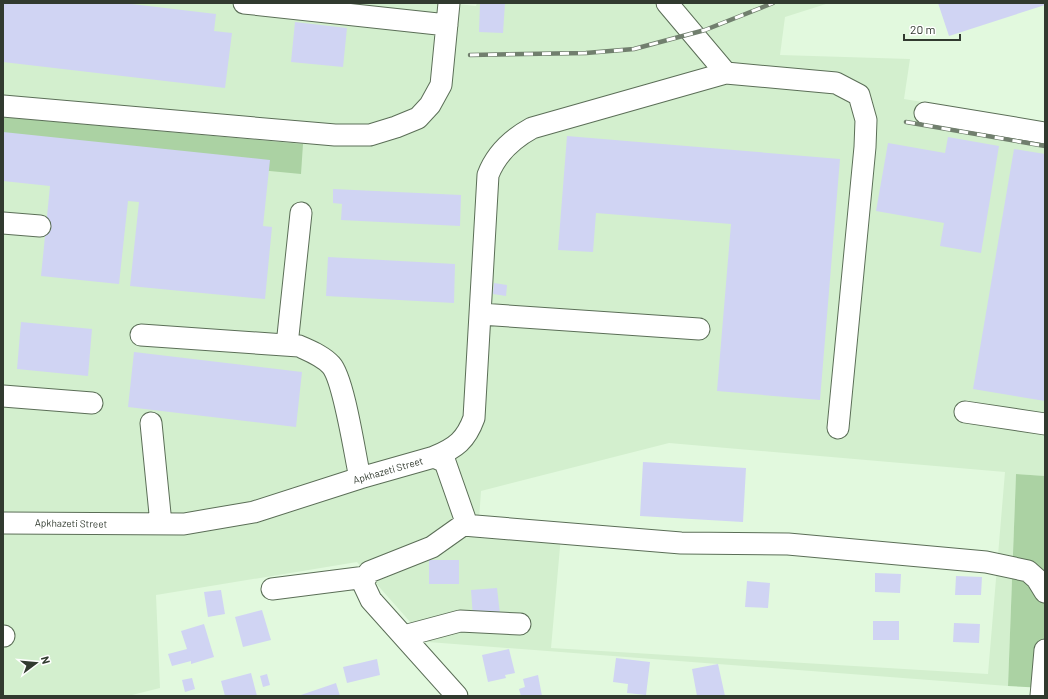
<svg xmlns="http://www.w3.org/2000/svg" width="1048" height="699" viewBox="0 0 1048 699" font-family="Barlow,sans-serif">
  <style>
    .built { fill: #d3efce; fill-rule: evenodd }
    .green { fill: #abd2a3 }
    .building { fill: #d0d4f3 }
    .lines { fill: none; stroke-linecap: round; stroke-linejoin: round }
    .minor-casing { stroke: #5b6e57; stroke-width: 23 }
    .minor { stroke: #fff; stroke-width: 21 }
    .rail-casing { stroke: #717f6e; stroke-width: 4.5 }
    .rail { stroke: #fff; stroke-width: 3; stroke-dasharray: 9; stroke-linecap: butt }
    .labels { text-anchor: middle; stroke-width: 4; stroke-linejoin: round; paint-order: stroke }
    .street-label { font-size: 10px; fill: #313a2f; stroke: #fff }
  </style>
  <rect width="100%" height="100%" fill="#e2f9de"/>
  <!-- built -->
  <path class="built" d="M3,3H449L476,6L477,3H829L785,17L780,55L910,59L904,99L1045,122V476L1016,474L1008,686L428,642L357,562L156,595L160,688L128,696H3V146L303,144L3,117ZM669,443L1005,472L988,674L551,648L561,536L478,535L481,491Z"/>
  <!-- green -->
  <path class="green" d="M3,117L303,144L301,174L3,146Z
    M1016,474L1045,476V688L1008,686Z"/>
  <!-- building -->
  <path class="building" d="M3,3H123L216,14L214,31L232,33L225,88L3,62Z
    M480,3H505L503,33L479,32Z
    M938,3H1045V5L949,36Z
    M295,22L347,28L343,67L291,62Z
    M3,132L270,160L263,226L272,227L265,299L130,286L139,202L128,201L119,284L41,276L50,186L3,181Z
    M567,136L840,159L820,400L717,391L731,224L596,213L593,252L558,250Z
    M948,137L999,146L981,253L940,246L944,223L876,211L888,143L945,153Z
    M1014,149L1045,154V401L973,389Z
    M333,189L461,195L460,226L341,220L342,204L333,203Z
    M328,257L455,264L454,303L326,296Z
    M494,283L507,285L506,296L493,294Z
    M21,322L92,329L88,376L17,369Z
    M134,352L302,372L296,427L128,407Z
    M643,462L746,468L743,522L640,516Z
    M429,560H459V584H429Z
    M875,573L901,574L900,593L875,592Z
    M956,576L982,577L981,595H955Z
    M747,581L770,583L768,608L745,607Z
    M497,588L500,614L473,617L471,590Z
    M221,590L225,614L208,617L204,592Z
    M262,610L271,640L243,647L235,617Z
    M873,621H899V640H873Z
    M954,623L980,624L979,643L953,642Z
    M204,624L214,657L191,664V661L172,666L168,654L187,649L181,631Z
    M509,649L515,673L505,675L506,678L488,682L482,655Z
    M616,658L650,662L646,695L627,693L628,684L613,682Z
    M377,659L380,675L347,683L343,667Z
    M718,664L725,696H697L692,669Z
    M251,673L257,696H225L221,681Z
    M267,674L270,685L263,687L260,676Z
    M538,675L542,696H521L519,689L525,687L523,679Z
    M192,678L195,689L185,692L182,680Z
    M336,683L340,696H298Z"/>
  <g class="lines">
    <defs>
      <path id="minor" d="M244,3L447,25
        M667,3L726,73
        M3,106L335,135H370L396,127L418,118L430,105L441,85L449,3
        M925,113L1045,133
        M3,223L40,226
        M480,314L699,329
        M141,335L299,346C310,351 323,356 331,365C344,379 355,456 360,478
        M287,345L301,213
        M3,396L92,403
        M965,412L1045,424
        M151,423L161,524
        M434,457C456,448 466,440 474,418L488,175C496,154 512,139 532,128L726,73L836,83L859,95L866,120L865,147L838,428
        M3,523L184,524L254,512L360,478L434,457L445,462L465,519L463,525L432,547L369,572L363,583L371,600L457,696
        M463,525L681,543L788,544L986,562L1028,571L1037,579L1045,592
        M272,589L366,577
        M3,636H4
        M404,636L460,621L520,624
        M1041,696L1045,650"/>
    </defs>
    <!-- minor casing -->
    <use href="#minor" class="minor-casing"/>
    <!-- minor -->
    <use href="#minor" class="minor"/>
    <defs>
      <path id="rail" d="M470,55L586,53L634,49L705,30L773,3
        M906,122L1045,146"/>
    </defs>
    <!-- rail casing -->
    <use href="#rail" class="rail-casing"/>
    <!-- rail -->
    <use href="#rail" class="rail"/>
  </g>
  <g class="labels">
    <!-- street labels -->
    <g class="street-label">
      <text transform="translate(388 470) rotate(-16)" y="4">Apkhazeti Street</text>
      <text transform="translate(71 523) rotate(1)" y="4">Apkhazeti Street</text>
    </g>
  </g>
  <!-- border -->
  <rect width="1048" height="699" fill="none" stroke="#313a2f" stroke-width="8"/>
  <!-- north arrow -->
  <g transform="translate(36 663) rotate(74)" stroke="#ffffff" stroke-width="3" paint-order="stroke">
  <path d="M0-3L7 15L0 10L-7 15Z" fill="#313a2f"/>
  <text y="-6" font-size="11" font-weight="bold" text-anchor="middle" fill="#313a2f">N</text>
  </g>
  <!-- scale -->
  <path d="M904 34v6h56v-6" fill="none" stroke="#313a2f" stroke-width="2"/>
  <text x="910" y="34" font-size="12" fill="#313a2f" stroke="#ffffff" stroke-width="3" paint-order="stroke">20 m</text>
</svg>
